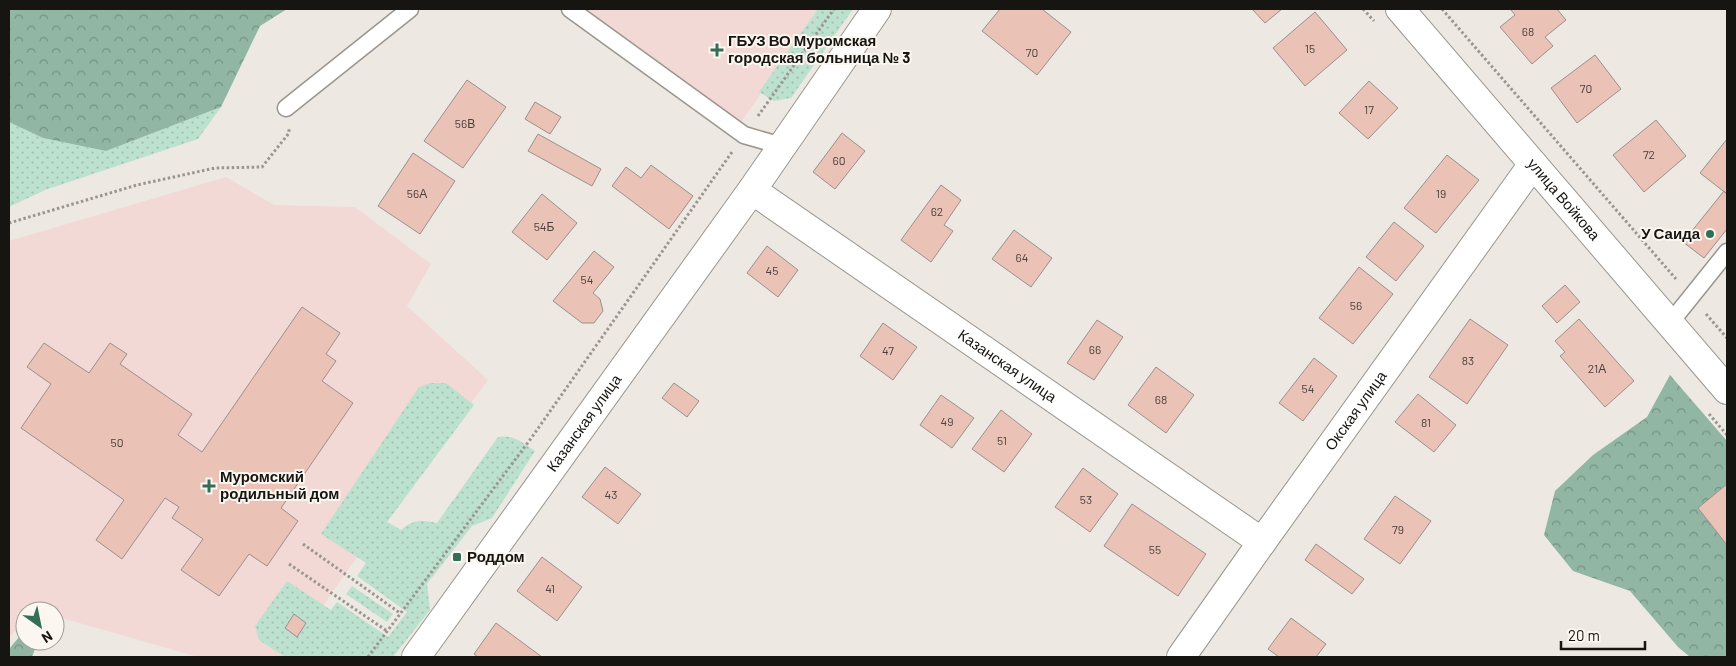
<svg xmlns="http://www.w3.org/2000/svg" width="1736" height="666" viewBox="0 0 1736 666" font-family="Barlow,sans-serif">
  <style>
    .medical { fill: #f3d9d5 }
    .grass { fill: url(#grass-dots) }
    .forest { fill: url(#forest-crowns) }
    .building { fill: #eac2b6; stroke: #99908e }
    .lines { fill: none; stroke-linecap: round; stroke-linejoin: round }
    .lane-casing { stroke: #9a968f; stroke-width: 19 }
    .street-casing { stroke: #9a968f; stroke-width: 30 }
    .secondary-casing { stroke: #9a968f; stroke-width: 30 }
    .path { stroke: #999690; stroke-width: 3; stroke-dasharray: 2.5 2.5; stroke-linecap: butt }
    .lane { stroke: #fff; stroke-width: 16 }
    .street { stroke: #fff; stroke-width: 28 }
    .secondary { stroke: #fff; stroke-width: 28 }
    .poi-dot { fill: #346e57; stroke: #fbf6ef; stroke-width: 2 }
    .labels { text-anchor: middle; stroke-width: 4; stroke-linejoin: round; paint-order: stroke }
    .number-label { font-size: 12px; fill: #4b403b }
    .poi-label { font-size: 15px; font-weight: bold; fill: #161512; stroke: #fbf6ef; text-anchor: start }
    .street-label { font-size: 15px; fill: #161512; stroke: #fbf6ef }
  </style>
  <defs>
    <pattern id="grass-dots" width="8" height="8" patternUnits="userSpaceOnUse" patternTransform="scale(1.25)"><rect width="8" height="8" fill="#bce1ce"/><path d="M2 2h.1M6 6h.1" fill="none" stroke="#a1c0b0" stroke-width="1.8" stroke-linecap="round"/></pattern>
    <pattern id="forest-crowns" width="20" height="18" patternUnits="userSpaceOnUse" patternTransform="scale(1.25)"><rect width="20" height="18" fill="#91b6a3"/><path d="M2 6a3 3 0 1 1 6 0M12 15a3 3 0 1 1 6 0" fill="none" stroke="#759383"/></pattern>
  </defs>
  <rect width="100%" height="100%" fill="#ede9e2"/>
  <!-- medical -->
  <path class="medical" d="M586,9H821L741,122Z
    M226,177L274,205L355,207L431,264L407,306L488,380L345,574L288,657H198L55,616V611H25V620L9,638V241Z"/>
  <!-- grass -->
  <path class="grass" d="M818,9H853L791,98L774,101L759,92Z
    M221,107L198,139L45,190L9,207V122L43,138L106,151Z
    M430,383H446L474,405L387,522L401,530C413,519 422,520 437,523L498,437C513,434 523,443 535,451L492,518L472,526L427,584L430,610L393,657H285L259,640L255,626L287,581L331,610L337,602L388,637L407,612L357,576L366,563L321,534L419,387Z
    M352,586L393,614L387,622L346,594Z"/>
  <!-- forest -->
  <path class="forest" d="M9,9H287L260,26L221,107L106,151L43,138L9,122Z
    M1670,375L1727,441V657H1690L1678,647L1630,591L1573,571L1544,535L1555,491L1593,455L1647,417Z
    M25,630V641H38L32,657H9V649Z"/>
  <!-- building -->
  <path class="building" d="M1000,9H1042L1071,32L1037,75L982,31Z
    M1252,9H1282L1265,23Z
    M1512,9H1557L1566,20L1545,37L1553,46L1532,64L1500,27L1515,15L1511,10Z
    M1315,12L1347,50L1305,86L1273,48Z
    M1595,55L1621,89L1577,123L1551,88Z
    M467,80L506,107L463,168L424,141Z
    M1369,81L1398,108L1368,139L1339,113Z
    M535,102L561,117L550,134L525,119Z
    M1656,120L1686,156L1644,192L1613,155Z
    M842,133L865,151L835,189L813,172Z
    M538,134L601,169L592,186L528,151Z
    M1727,139V194L1700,173Z
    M413,153L455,181L420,234L378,206Z
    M1447,155L1479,180L1436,233L1404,208Z
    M651,165L693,196L669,229L612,186L626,167L641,178Z
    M941,185L961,200L944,225L953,231L931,262L901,240Z
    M1724,191L1727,194V229L1704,258L1683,242Z
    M542,194L577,223L547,260L512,232Z
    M1394,222L1424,246L1396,281L1366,257Z
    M1014,230L1052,258L1031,287L992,259Z
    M767,246L798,270L778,297L747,273Z
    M594,251L614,267L593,293L600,299L603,311L594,323H582L553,301Z
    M1359,267L1393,294L1353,344L1319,318Z
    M1565,285L1580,302L1557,323L1542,306Z
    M302,307L340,333L326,354L336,361L322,381L353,403L281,508L298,521L267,566L249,554L219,596L181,570L203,539L172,518L179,507L165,498L122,559L96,540L124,500L21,428L51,384L27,367L44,343L89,373L110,343L127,354L120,364L192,414L178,435L202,452Z
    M1470,319L1508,345L1467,404L1429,377Z
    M1579,319L1634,381L1605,407L1560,356L1565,352L1555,341Z
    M1097,320L1123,337L1094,380L1067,363Z
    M883,323L917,347L893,380L860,356Z
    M1314,358L1337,376L1303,421L1279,403Z
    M1156,367L1194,395L1166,433L1128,405Z
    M674,383L699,401L687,417L662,398Z
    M1418,394L1456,425L1434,452L1395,422Z
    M941,395L974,418L952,448L920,425Z
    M1001,410L1032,434L1004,472L972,449Z
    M605,467L641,494L618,524L582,497Z
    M1083,468L1118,494L1090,532L1055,507Z
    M1727,484V545L1698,508Z
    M1395,496L1431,521L1400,564L1364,539Z
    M1132,504L1206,554L1178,596L1104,546Z
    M1316,544L1364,579L1352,594L1305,560Z
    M542,557L582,587L557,621L517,591Z
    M294,614L306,623L297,637L285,628Z
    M1291,618L1326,644L1316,657H1279L1268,649Z
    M496,623L542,657H478L474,654Z"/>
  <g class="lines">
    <defs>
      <path id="lane" d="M570,9L744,135L782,146
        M286,108L410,9
        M1670,323L1727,252"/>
      <g id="street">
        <path id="s1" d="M752,190L1262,542"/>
        <path id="s2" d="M1181,657L1262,542L1533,164"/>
      </g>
      <g id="secondary">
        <path id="s3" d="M1400,9L1727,390"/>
        <path id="s4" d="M416,657L752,190L877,9"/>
      </g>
    </defs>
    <!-- lane casing -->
    <use href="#lane" class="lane-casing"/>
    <!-- street casing -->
    <use href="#street" class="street-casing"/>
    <!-- secondary casing -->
    <use href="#secondary" class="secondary-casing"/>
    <!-- path -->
    <path class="path" d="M1363,9L1374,21
      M1442,9L1676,279
      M758,116L834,9
      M9,223L137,185L215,168L262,167L289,133V128
      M1706,314L1727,338
      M1709,414L1727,435
      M303,544L400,613
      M289,564L387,631
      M368,657L532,437L732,152"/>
    <!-- lane -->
    <use href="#lane" class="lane"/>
    <!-- street -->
    <use href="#street" class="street"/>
    <!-- secondary -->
    <use href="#secondary" class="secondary"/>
  </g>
  <!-- markers -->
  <g class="poi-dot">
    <path d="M714.5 42.5h5v5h5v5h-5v5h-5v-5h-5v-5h5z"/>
    <circle cx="1710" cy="234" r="5"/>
    <path d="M206.5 478.5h5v5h5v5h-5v5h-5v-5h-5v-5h5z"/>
    <rect x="452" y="552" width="10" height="10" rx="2.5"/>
  </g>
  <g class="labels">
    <!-- number labels -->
    <g class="number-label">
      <text x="1528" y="36">68</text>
      <text x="1310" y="53">15</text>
      <text x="1032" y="57">70</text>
      <text x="1586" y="93">70</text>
      <text x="1369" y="114">17</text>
      <text x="465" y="128">56В</text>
      <text x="1649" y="159">72</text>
      <text x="839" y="165">60</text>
      <text x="417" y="198">56А</text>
      <text x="1441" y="198">19</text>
      <text x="937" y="216">62</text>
      <text x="544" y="231">54Б</text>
      <text x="1022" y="262">64</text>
      <text x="772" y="275">45</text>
      <text x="587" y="284">54</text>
      <text x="1356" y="310">56</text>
      <text x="1095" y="354">66</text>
      <text x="888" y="355">47</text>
      <text x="1468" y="365">83</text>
      <text x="1597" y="373">21А</text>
      <text x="1308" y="393">54</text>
      <text x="1161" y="404">68</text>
      <text x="947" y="426">49</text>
      <text x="1426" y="427">81</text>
      <text x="1002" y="445">51</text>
      <text x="117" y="447">50</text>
      <text x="611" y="499">43</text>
      <text x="1086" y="504">53</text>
      <text x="1398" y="534">79</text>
      <text x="1155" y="554">55</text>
      <text x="550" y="593">41</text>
    </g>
    <!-- poi labels -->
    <g class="poi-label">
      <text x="728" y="46">ГБУЗ ВО Муромская<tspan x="728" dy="17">городская больница № 3</tspan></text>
      <text x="1700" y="239" text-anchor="end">У Саида</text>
      <text x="220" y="482">Муромский<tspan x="220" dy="17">родильный дом</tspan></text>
      <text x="467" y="562">Роддом</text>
    </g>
    <!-- street labels -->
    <g class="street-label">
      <text dy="5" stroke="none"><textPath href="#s3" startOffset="251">улица Войкова</textPath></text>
      <text dy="5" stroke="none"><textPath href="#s1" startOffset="310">Казанская улица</textPath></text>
      <text dy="5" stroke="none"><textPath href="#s2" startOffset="302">Окская улица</textPath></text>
      <text dy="5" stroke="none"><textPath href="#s4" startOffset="288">Казанская улица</textPath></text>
    </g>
  </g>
  <!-- border -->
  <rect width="1736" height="666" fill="none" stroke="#161512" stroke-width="20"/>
  <!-- north arrow -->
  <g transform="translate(40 626) rotate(147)"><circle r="24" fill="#fbf6ef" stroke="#9f9c97"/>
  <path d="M0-4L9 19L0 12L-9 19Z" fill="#346e57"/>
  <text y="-8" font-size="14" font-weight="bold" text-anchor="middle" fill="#161512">N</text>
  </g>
  <!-- scale -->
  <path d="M1561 641v8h84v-8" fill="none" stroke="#161512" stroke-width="2.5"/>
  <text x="1568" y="641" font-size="15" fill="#161512" stroke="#fbf6ef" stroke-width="4" paint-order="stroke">20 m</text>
</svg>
